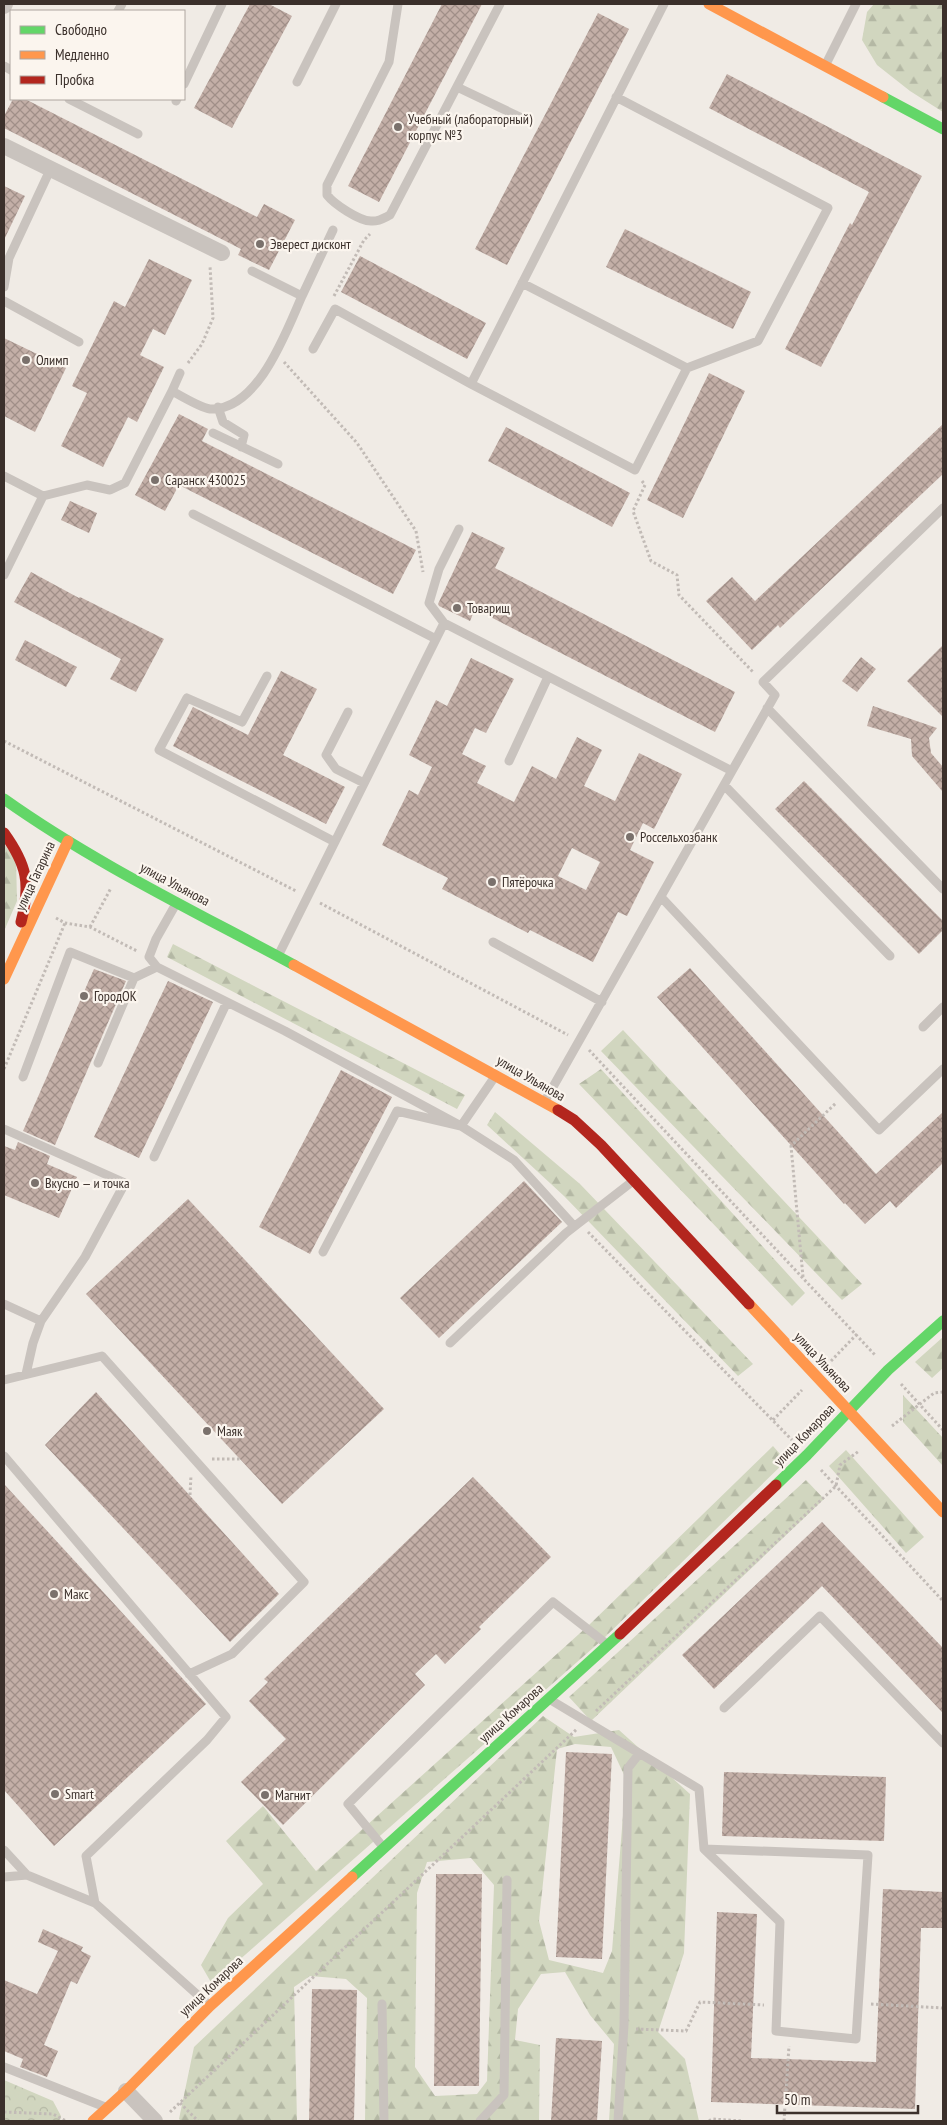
<svg xmlns="http://www.w3.org/2000/svg" width="947" height="2125" viewBox="0 0 947 2125" font-family="'PT Sans Narrow',sans-serif">
  <style>
    .forest { fill: url(#forest-firs); fill-rule: evenodd }
    .park { fill: url(#park-crowns) }
    .building { fill: url(#building-cross-hatch); fill-rule: evenodd }
    .lines { fill: none; stroke-linecap: round; stroke-linejoin: round }
    .path { stroke: #c2bbb6; stroke-width: 3; stroke-dasharray: 2.5 2.5; stroke-linecap: butt }
    .lane { stroke: #c9c3be; stroke-width: 9 }
    .street { stroke: #c9c3be; stroke-width: 16 }
    .fast { stroke: #63d668; stroke-width: 11 }
    .slow { stroke: #ff974d; stroke-width: 11 }
    .jam { stroke: #b3261e; stroke-width: 11 }
    .poi-dot { fill: #7a716c; stroke: #fbf5ee; stroke-width: 2 }
    .labels { text-anchor: middle; stroke-width: 4.5; stroke-linejoin: round; paint-order: stroke }
    .poi-label { font-size: 14px; fill: #3b302b; stroke: #fbf5ee; text-anchor: start }
    .street-label { font-size: 14px; fill: #3b302b; stroke: #fbf5ee }
  </style>
  <defs>
    <pattern id="forest-firs" width="22" height="20" patternUnits="userSpaceOnUse" patternTransform="scale(1.25)"><rect width="22" height="20" fill="#d1d6bf"/><path d="M5 1l3.5 6h-7zM16 11l3.5 6h-7z" fill="#b4b8a4"/></pattern>
    <pattern id="park-crowns" width="20" height="18" patternUnits="userSpaceOnUse" patternTransform="scale(1.25)"><rect width="20" height="18" fill="#d1d6bf"/><path d="M2 6a3 3 0 1 1 6 0M12 15a3 3 0 1 1 6 0" fill="none" stroke="#b4b8a4"/></pattern>
    <pattern id="building-cross-hatch" width="8" height="8" patternUnits="userSpaceOnUse" patternTransform="scale(1.25)"><rect width="8" height="8" fill="#c3afa7"/><path d="M0 0l8 8M0 8l8-8" fill="none" stroke="#a08f88"/></pattern>
  </defs>
  <rect width="100%" height="100%" fill="#f0ebe5"/>
  <!-- forest -->
  <path class="forest" d="M874,4H943V112L910,91L877,65L862,40L867,12Z
    M4,844L16,859L17,901L4,931Z
    M173,944L465,1095L457,1109L167,957Z
    M623,1030L862,1284L842,1300L601,1051Z
    M601,1069L805,1293L792,1306L579,1084Z
    M495,1112L580,1184L753,1364L738,1376L564,1196L487,1125Z
    M943,1337V1368L932,1378L915,1362Z
    M903,1395L943,1438V1466L903,1422Z
    M773,1446L786,1461L602,1640L212,1984L201,1965L228,1918L263,1884L226,1841L263,1806L316,1871L589,1625Z
    M846,1450L924,1537L906,1553L829,1466Z
    M806,1480L824,1499L591,1721L569,1697Z
    M543,1716L574,1737L619,1730L690,1794L684,1953L658,2032L685,2059L699,2121H609L614,2044L590,2015L565,1972L541,1974L518,2009L515,2040L540,2045L539,2121H365L367,1998L346,1979L310,1976L294,1987L297,2121H181L179,2119L194,2047ZM575,1744L611,1747L626,1779L612,1951L603,1973L549,1960L539,1921L557,1749ZM471,1858L494,1885L487,2081L477,2094L435,2096L415,2067L417,1893L427,1862Z"/>
  <!-- park -->
  <path class="park" d="M4,2080L53,2101L61,2116L60,2121H4Z"/>
  <!-- building -->
  <path class="building" d="M250,4H269L292,16L232,128L194,108Z
    M442,4H482L379,202L348,186Z
    M598,13L629,29L507,265L475,249Z
    M727,74L922,176L821,367L785,349L850,223L852,225L869,192L709,108Z
    M13,99H25L257,217L264,204L295,220L269,270L238,255L241,249L4,128V116Z
    M4,186L25,196L4,240Z
    M625,229L751,292L733,329L606,267Z
    M360,256L486,323L467,359L341,292Z
    M149,259L192,280L165,335L153,329L140,355L164,367L137,422L128,417L103,467L61,446L87,393L72,386L114,301L125,307Z
    M4,338L66,368L35,432L4,416Z
    M709,373L745,391L683,518L647,500Z
    M179,414L208,429L202,441L416,550L393,594L179,485L165,511L135,495Z
    M943,424V474L780,628L778,625L752,650L706,601L732,577L755,601Z
    M506,427L630,493L612,527L488,461Z
    M70,501L97,513L89,533L61,520Z
    M472,532L505,548L495,568L735,692L715,732L475,609L470,621L439,606L438,604Z
    M31,572L79,598L80,597L164,639L136,692L110,679L121,659L14,602Z
    M25,640L77,667L66,687L15,660Z
    M943,645V717L907,681Z
    M861,657L876,669L857,692L842,681Z
    M471,658L514,679L486,733L475,728L462,754L486,766L477,783L514,802L532,766L556,779L577,737L602,750L584,786L615,801L639,753L682,774L654,829L643,823L630,850L654,862L627,916L618,912L593,962L530,930L528,933L442,889L448,878L382,845L409,790L418,795L432,767L409,755L436,700L447,706ZM572,848L600,862L586,890L558,876Z
    M281,671L317,689L283,755L345,787L326,824L173,746L193,707L248,735Z
    M873,706L937,728L929,738L931,753L943,767V792L912,756L911,739L867,726Z
    M804,781L943,921V930L919,954L775,809Z
    M690,968L876,1174L943,1112V1163L896,1208L890,1201L865,1224L845,1203L844,1204L657,997Z
    M94,969L126,981L55,1145L23,1131Z
    M168,981L213,1002L139,1158L94,1137Z
    M341,1070L392,1097L310,1254L259,1227Z
    M18,1142L50,1156L47,1164L77,1177L59,1218L4,1195V1146L15,1150Z
    M524,1181L562,1222L439,1338L400,1298Z
    M188,1199L384,1409L282,1504L86,1294Z
    M96,1392L279,1594L230,1642L45,1445Z
    M473,1477L551,1557L479,1627L481,1629L445,1664L436,1654L415,1674L425,1685L283,1825L241,1782L286,1739L249,1701L268,1682L264,1679Z
    M4,1484L206,1704L54,1846L4,1790Z
    M822,1522L943,1648V1713L822,1586L714,1689L682,1655Z
    M566,1752L612,1754L602,1959L556,1957Z
    M724,1772L886,1777L884,1841L722,1836Z
    M436,1874H482L479,2086H434Z
    M883,1889L943,1892V1928H921L915,2109L711,2102L717,1912L757,1914L751,2058L876,2062Z
    M43,1929L83,1947L81,1951L91,1956L77,1984L71,1981L44,2045L58,2051L47,2077L20,2067L23,2059L4,2051V1980L37,1994L58,1951L38,1942Z
    M312,1989L357,1990L354,2121H309Z
    M556,2038L602,2041L597,2121H551Z"/>
  <g class="lines">
    <!-- path -->
    <path class="path" d="M334,296L364,240L370,234
      M284,362L357,443L416,531L423,572
      M188,363L202,344L213,318L210,266
      M642,481L645,485L633,511L651,561L677,575L679,595L754,673
      M4,741L296,891
      M320,903L568,1035
      M56,918L65,923L90,927L137,951
      M90,927L111,888
      M589,1050L875,1355
      M4,1069L65,923
      M588,1232L792,1440
      M803,1277L791,1146L836,1103
      M831,1361L857,1334
      M901,1384L943,1430
      M773,1420L802,1390
      M892,1426L934,1393L943,1392
      M212,1459H240
      M821,1470L943,1601
      M190,1495L191,1475
      M596,1711L836,1486L840,1465L859,1451
      M871,2004L943,2008
      M636,2029L686,2031L700,2002L764,2005
      M180,2103L198,2121
      M4,2112L53,2114L66,2121
      M170,2112L577,1729
      M709,2121L712,2119L743,2121
      M784,2121L789,2046"/>
    <!-- lane -->
    <path class="lane" d="M398,4L389,62L327,185V195C334,204 359,221 371,221C378,222 384,218 390,215L500,4
      M118,11L122,4
      M4,66L11,70
      M825,66L856,4
      M297,82L336,4
      M184,84L222,4
      M457,87L526,120
      M616,97L828,208L758,341L687,368
      M69,99L138,134
      M176,101L177,99
      M522,283L687,368L635,470L471,384L664,4
      M4,287L9,258L51,168
      M302,296L333,230
      M4,301L79,342
      M313,349L335,309L471,384
      M172,391L180,373
      M218,407L223,422L244,435L241,447
      M213,433L278,464
      M4,476L43,496L4,575
      M43,496L87,485L110,490L125,483L172,391C181,396 201,408 210,409C258,411 286,332 302,296L252,271
      M193,514L436,639
      M444,623L429,603L439,569L459,529
      M267,676L242,722L187,698L159,750L335,842
      M767,708L943,889
      M348,712L326,755L336,769L364,783
      M509,761L548,677
      M724,785L890,956
      M661,897L879,1130L943,1069
      M493,942L602,1002
      M278,956L444,623L732,771
      M227,1002L285,1031L461,1126L514,1160L574,1226
      M923,1027L943,1007
      M98,1063L134,978L157,967
      M23,1077L70,952L134,978
      M545,1101L775,695L763,682L943,508
      M4,1129L125,1183L85,1257L41,1321L33,1343L26,1374
      M154,1157L227,1002L157,967L149,957L156,939L177,902
      M323,1252L397,1111L461,1126L496,1075
      M4,1304L41,1321
      M450,1343L566,1233L633,1181
      M4,1380L102,1356L304,1582L232,1654L189,1674
      M4,1456L226,1717L207,1740L86,1856L95,1903
      M549,1699L699,1789L704,1849L780,1922L776,2031L856,2039L868,1855L704,1849
      M724,1708L820,1616L943,1743
      M384,1848L348,1804L553,1602L608,1645
      M4,1850L27,1875L95,1903L210,2006
      M4,1877L27,1875
      M382,2004L384,2121
      M4,2067L105,2107
      M480,2121L504,2095L507,1880
      M618,2121L624,2025L628,1768L639,1754"/>
    <!-- street -->
    <path class="street" d="M4,6L5,4
      M4,146L222,253
      M126,2091L155,2121"/>
    <!-- fast -->
    <path class="fast" d="M883,97L943,129
      M4,799C94,863 196,912 294,965
      M776,1485L807,1455L888,1370L943,1321
      M352,1877L620,1634"/>
    <!-- slow -->
    <path class="slow" d="M709,4L883,97
      M294,965L558,1110
      M4,979L68,841
      M749,1304L943,1512
      M93,2121L126,2091L210,2006L352,1877"/>
    <!-- jam -->
    <path class="jam" d="M4,833C27,865 31,884 21,922
      M558,1110L574,1120L601,1145L749,1304
      M620,1634L776,1485"/>
  </g>
  <!-- markers -->
  <g class="poi-dot">
    <circle cx="398" cy="127" r="5"/>
    <circle cx="260" cy="244" r="5"/>
    <circle cx="26" cy="360" r="5"/>
    <circle cx="155" cy="480" r="5"/>
    <circle cx="457" cy="608" r="5"/>
    <circle cx="630" cy="837" r="5"/>
    <circle cx="492" cy="882" r="5"/>
    <circle cx="84" cy="996" r="5"/>
    <circle cx="35" cy="1183" r="5"/>
    <circle cx="207" cy="1431" r="5"/>
    <circle cx="54" cy="1594" r="5"/>
    <circle cx="55" cy="1794" r="5"/>
    <circle cx="265" cy="1795" r="5"/>
  </g>
  <g class="labels">
    <!-- poi labels -->
    <g class="poi-label">
      <text x="408" y="124">Учебный (лабораторный)<tspan x="408" dy="16">корпус №3</tspan></text>
      <text x="270" y="249">Эверест дисконт</text>
      <text x="36" y="365">Олимп</text>
      <text x="165" y="485">Саранск 430025</text>
      <text x="467" y="613">Товарищ</text>
      <text x="640" y="842">Россельхозбанк</text>
      <text x="502" y="887">Пятёрочка</text>
      <text x="94" y="1001">ГородОК</text>
      <text x="45" y="1188">Вкусно — и точка</text>
      <text x="217" y="1436">Маяк</text>
      <text x="64" y="1599">Макс</text>
      <text x="65" y="1799">Smart</text>
      <text x="275" y="1800">Магнит</text>
    </g>
    <!-- street labels -->
    <g class="street-label">
      <text transform="translate(35 876) rotate(-65)" y="5">улица Гагарина</text>
      <text transform="translate(175 884) rotate(28)" y="5">улица Ульянова</text>
      <text transform="translate(531 1078) rotate(30)" y="5">улица Ульянова</text>
      <text transform="translate(823 1362) rotate(47)" y="5">улица Ульянова</text>
      <text transform="translate(804 1435) rotate(-46)" y="5">улица Комарова</text>
      <text transform="translate(511 1713) rotate(-42)" y="5">улица Комарова</text>
      <text transform="translate(211 1986) rotate(-43)" y="5">улица Комарова</text>
    </g>
  </g>
  <!-- border -->
  <rect width="947" height="2125" fill="none" stroke="#3b302b" stroke-width="10"/>
  <!-- legend -->
  <rect x="10" y="10" width="175" height="90" fill="#fbf5ee" stroke="#aea6a0"/>
  <rect x="20" y="26" width="25" height="8" fill="#63d668" stroke="#aea6a0"/>
  <text x="55" y="35" font-size="15" fill="#3b302b">Свободно</text>
  <rect x="20" y="51" width="25" height="8" fill="#ff974d" stroke="#aea6a0"/>
  <text x="55" y="60" font-size="15" fill="#3b302b">Медленно</text>
  <rect x="20" y="76" width="25" height="8" fill="#b3261e" stroke="#aea6a0"/>
  <text x="55" y="85" font-size="15" fill="#3b302b">Пробка</text>
  <!-- scale -->
  <path d="M777 2105v8h141v-8" fill="none" stroke="#3b302b" stroke-width="2.5"/>
  <text x="784" y="2105" font-size="15" fill="#3b302b" stroke="#fbf5ee" stroke-width="4" paint-order="stroke">50 m</text>
</svg>
